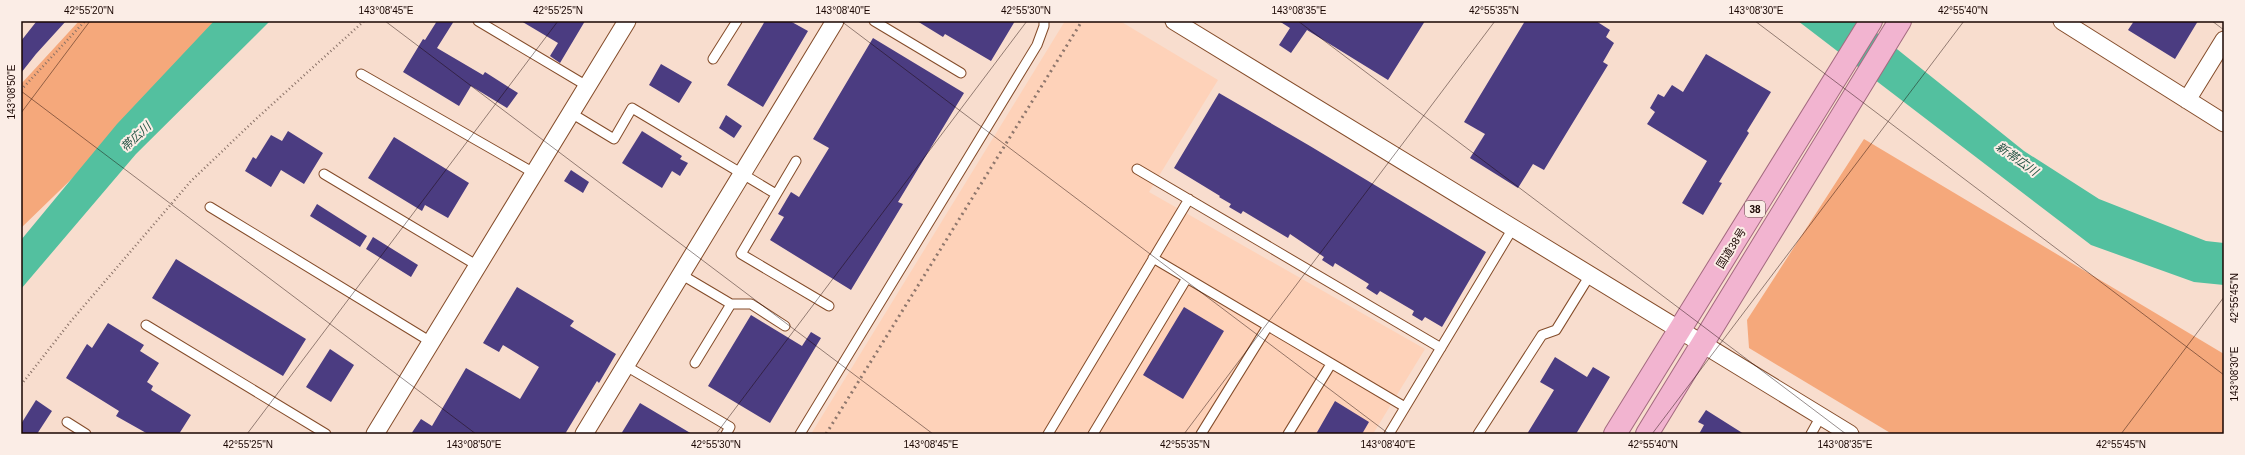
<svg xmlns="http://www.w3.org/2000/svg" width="2245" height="455" viewBox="0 0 2245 455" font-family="Arial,'Noto Sans JP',sans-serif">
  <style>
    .built { fill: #fed2b9 }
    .green { fill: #f5a87b }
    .water { fill: #53c09f }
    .building { fill: #4b3c81 }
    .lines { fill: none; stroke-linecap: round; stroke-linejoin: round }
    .service-casing { stroke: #844c2a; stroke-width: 11 }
    .minor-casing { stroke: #844c2a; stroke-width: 19 }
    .trunk-casing { stroke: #a36a7f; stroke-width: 24 }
    .path { stroke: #887066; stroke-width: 2.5; stroke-dasharray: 1 3; stroke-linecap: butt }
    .service { stroke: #fff; stroke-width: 9 }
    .minor { stroke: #fff; stroke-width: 17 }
    .trunk { stroke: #f2b4d0; stroke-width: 22 }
    .rail { stroke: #8e766c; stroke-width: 3; stroke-dasharray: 2 4; stroke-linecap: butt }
    .ticks { fill: none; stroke: #190500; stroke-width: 1; stroke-opacity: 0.45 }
    .labels { text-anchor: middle; stroke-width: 4; stroke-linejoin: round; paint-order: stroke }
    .shield { fill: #fbede6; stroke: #5d4b45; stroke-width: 1 }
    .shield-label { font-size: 10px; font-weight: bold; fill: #190500 }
    .street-label { font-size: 11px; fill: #190500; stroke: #fbede6 }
    .water-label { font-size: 12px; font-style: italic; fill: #245344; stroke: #fbede6 }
    .neatline { fill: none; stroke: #190500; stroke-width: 1.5 }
    .ticks-label { font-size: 10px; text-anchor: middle; fill: #190500 }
  </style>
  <rect width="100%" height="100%" fill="#f8ddce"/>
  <!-- built -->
  <path class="built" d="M1065,21H1120L1218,80L1149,192L1425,349L1373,434H811Z"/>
  <!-- green -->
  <path class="green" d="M79,21H228L151,102L21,228V84Z
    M1864,139L2224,354V434H1892L1749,348L1747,320Z"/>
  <!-- water -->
  <path class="water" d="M214,21H270L136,154L21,289V240L117,124Z
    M1798,21H1862L2024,151L2099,199L2206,241L2224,243V285L2194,282L2091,245Z"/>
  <!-- building -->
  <path class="building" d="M35,21H66L36,54L21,73V41L36,22Z
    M437,21H454L437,48L483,75L485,72L518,93L507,108L471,86L459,106L403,72L423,39L425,40Z
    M521,21H585L560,63L550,56L558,43Z
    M765,21H790L808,31L763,107L727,85Z
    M917,21H1015L991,61L945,34L943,37Z
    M1279,21H1425L1388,80L1307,30L1291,53L1279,45L1290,28Z
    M1525,21H1596L1610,30L1606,37L1614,43L1603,62L1608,65L1544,170L1533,164L1518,188L1470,158L1485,134L1464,122Z
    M2134,21H2198L2175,59L2128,30Z
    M873,38L964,93L898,202L903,204L851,290L770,240L784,217L778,214L791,192L799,197L829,148L813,139Z
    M1706,54L1771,92L1747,131L1749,133L1719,182L1722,183L1703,215L1682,203L1707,161L1647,124L1655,112L1650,108L1658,94L1664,97L1672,85L1683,92Z
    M661,64L692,82L679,103L649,85Z
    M1219,93L1310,146L1486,252L1442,327L1425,317L1422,321L1412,315L1414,311L1380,291L1377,295L1366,288L1369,284L1335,263L1333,267L1322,260L1324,257L1290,234L1288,238L1243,211L1241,214L1229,207L1231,204L1219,197L1220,196L1174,168Z
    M726,115L742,126L734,138L719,128Z
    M288,131L323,153L304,184L281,170L271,187L245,171L253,157L256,159L271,135L282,141Z
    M642,131L682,156L680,159L688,163L680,176L672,171L662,188L622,163Z
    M394,137L469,183L448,218L425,205L422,211L368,178Z
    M571,170L589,182L583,193L564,181Z
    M317,204L367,236L360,247L310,216Z
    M373,237L418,265L411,277L366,249Z
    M176,259L306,339L283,376L152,298Z
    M517,287L574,321L570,326L616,354L599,383L597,381L565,434H411L421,419L432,426L466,368L520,399L539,367L503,345L499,352L483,343Z
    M1184,307L1224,331L1183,399L1143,375Z
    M751,315L802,346L811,332L821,338L770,423L708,386Z
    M108,323L144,345L140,351L159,363L147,382L153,386L151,390L191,415L179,434H148L116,416L119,411L66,378L87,344L92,348Z
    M330,349L354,365L331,402L306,387Z
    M1555,357L1587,377L1593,367L1610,377L1576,434H1527L1554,390L1540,382Z
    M36,400L52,411L37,434H21V424Z
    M1335,401L1369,422L1362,434H1316Z
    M640,403L692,434H621Z
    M1706,410L1744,434H1699L1704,425L1698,422Z"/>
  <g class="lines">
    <defs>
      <path id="service" d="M478,21L587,86
        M874,21L961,73
        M713,59L737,21
        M361,74L534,173
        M571,113L614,139L632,108L776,194
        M796,161L741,254L829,306
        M1137,169L1441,348
        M324,174L478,266
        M210,207L431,342
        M1153,258L1405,407
        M682,275L731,304L695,363
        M731,304H751L785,326
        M146,325L326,434
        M626,366L730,427L726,434
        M67,422L86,434
        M800,434L1037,45L1044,26V21
        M1048,434L1189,199
        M1093,434L1187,278
        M1201,434L1268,326
        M1288,434L1331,364
        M1389,434L1513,228
        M1478,434L1542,335L1556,330L1590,275
        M1811,434L1821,416"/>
      <path id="minor" d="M1174,21L1850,434
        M2062,21L2224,123
        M2187,100L2224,40
        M375,434L627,21
        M584,434L835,21"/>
      <path id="trunk" d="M1615,434L1871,21
        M1647,434L1900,21"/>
    </defs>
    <!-- service casing -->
    <use href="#service" class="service-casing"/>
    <!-- minor casing -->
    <use href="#minor" class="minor-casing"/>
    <!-- trunk casing -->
    <use href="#trunk" class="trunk-casing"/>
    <!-- path -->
    <path class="path" d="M21,90L85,21
      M21,385L71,321L191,181L256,119L364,21"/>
    <!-- service -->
    <use href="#service" class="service"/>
    <!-- minor -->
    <use href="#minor" class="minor"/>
    <!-- trunk -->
    <use href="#trunk" class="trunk"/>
    <!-- rail -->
    <path class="rail" d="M826,434L1082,21"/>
  </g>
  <!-- ticks -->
  <path class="ticks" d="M385,21L933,434M841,21L1389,434M1298,21L1846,434M1755,21L2224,375M2212,21L2224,30M21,91L476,434M21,113L90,21M247,434L558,21M716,434L1027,21M1184,434L1495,21M1652,434L1964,21M2121,434L2224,297"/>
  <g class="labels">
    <!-- shield labels -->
    <rect class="shield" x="1745" y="201" width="20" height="16" rx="3"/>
    <g class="shield-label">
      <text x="1755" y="213">38</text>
    </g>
    <!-- street labels -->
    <g class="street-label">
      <text transform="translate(1731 248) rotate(-58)" y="4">国道38号</text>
    </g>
    <!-- water labels -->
    <g class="water-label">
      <text transform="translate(136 137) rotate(-43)" y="4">帯広川</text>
      <text transform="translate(2017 159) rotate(35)" y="4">新帯広川</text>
    </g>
  </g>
  <!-- border -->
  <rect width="2245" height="455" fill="none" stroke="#fbede6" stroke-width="44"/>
  <rect x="22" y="22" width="2201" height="411" class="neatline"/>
  <g class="ticks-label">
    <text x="89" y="14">42°55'20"N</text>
    <text x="386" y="14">143°08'45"E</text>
    <text x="558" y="14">42°55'25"N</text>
    <text x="843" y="14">143°08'40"E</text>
    <text x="1026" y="14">42°55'30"N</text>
    <text x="1299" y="14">143°08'35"E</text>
    <text x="1494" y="14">42°55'35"N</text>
    <text x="1756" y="14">143°08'30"E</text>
    <text x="1963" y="14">42°55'40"N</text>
    <text transform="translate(11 92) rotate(-90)" y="4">143°08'50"E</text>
    <text transform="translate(2234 298) rotate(-90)" y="4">42°55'45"N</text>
    <text transform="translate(2234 374) rotate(-90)" y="4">143°08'30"E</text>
    <text x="248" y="448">42°55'25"N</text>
    <text x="474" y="448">143°08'50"E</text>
    <text x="716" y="448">42°55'30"N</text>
    <text x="931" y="448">143°08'45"E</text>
    <text x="1185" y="448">42°55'35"N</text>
    <text x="1388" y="448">143°08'40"E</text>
    <text x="1653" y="448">42°55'40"N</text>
    <text x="1845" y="448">143°08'35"E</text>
    <text x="2121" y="448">42°55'45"N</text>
  </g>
</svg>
